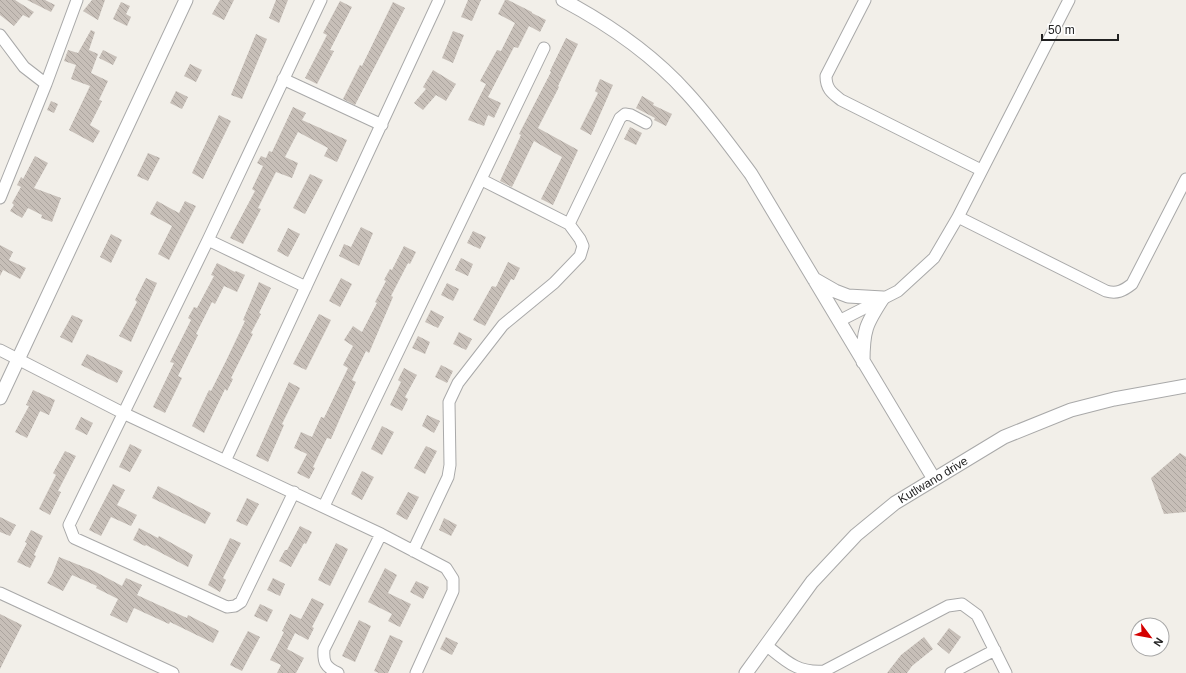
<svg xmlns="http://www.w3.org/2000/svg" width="1186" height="673" viewBox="0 0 1186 673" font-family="Arial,sans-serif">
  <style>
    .building { fill: url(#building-back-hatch) }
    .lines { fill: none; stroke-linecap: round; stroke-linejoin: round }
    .minor-casing { stroke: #a9a9a9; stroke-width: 13 }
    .tertiary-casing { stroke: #a9a9a9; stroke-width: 15 }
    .minor { stroke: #fff; stroke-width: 11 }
    .tertiary { stroke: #fff; stroke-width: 13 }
    .labels { text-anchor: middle; stroke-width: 3; stroke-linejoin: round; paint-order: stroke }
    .street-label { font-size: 12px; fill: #222; stroke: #fff }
  </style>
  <defs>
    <pattern id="building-back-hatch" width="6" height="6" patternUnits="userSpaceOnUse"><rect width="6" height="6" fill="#c7bfb8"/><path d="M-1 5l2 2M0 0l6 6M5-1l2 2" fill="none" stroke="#aba49e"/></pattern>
  </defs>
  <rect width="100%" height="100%" fill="#f2efe9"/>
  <!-- building -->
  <path class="building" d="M0,0H15L34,12L29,18L23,15L14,26L0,15Z
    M27,0H45L55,5L51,12Z
    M92,0H105L98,20L83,11Z
    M220,0H234L224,20L212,14Z
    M276,0H288L279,23L269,18Z
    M468,0H481L472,21L461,17Z
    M505,0H508L532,12V13L546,20L540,32L529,26L518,48L514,47L488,97L501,103L494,118L488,115L484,126L468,120L486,84L480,81L497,50L501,51L515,23L498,14Z
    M340,1L352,7L330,50L334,51L317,84L305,78L327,35L323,33Z
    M121,2L130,6L126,14L131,17L127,26L113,19Z
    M393,2L405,8L355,105L343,99L360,65L362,66Z
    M91,30L95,32L89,50L98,54L91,73L108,81L99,100L102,101L90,125L100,131L93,143L69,130L90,86L71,79L76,65L64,61L68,50L78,53Z
    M453,31L464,35L453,63L442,58Z
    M256,34L267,39L242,99L231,95Z
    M566,38L578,44L558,86L559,87L538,128L578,150L553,205L541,199L562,157L534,141L512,187L500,181L521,135L519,134L551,72L550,71Z
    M103,50L117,57L113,65L99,58Z
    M190,64L202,70L196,82L184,76Z
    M433,70L456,84L446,101L436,95L423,110L414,103L426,89L423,87Z
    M600,79L613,85L591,135L580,129L598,93L595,91Z
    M176,91L188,97L182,109L170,103Z
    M642,96L654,103L653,105L672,114L666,126L654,120L655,118L636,108Z
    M51,101L58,104L54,113L47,110Z
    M293,107L306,113L302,120L347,140L337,162L324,156L328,148L298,132L285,157L298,163L292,178L276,172L258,208L261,209L243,244L230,238L255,191L252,189L263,166L257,163L261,156L266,158L269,151L272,152Z
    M219,115L231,121L203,179L192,173Z
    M630,127L642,133L636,145L624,139Z
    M148,153L160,158L148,181L137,176Z
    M35,156L48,163L34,188L61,198L52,222L41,218L42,215L28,208L22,218L10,211L14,205L12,203L21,187L17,185L21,177L23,179Z
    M310,174L323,180L305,214L293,208Z
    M157,201L179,213L185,201L196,206L169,260L158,254L172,226L150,214Z
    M361,227L373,233L359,266L339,256L344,244L351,247Z
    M288,228L300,234L288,257L277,251Z
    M473,231L486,237L480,249L467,243Z
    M111,234L122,240L111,263L100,257Z
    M0,245L13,252L9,260L26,268L20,279L3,270L0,276Z
    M404,246L416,252L410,264L408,263L391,296L393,297L369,353L366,351L352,380L356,382L331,439L327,438L313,467L315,468L309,479L297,473L307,454L294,448L301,432L312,437L321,417L324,418L348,368L343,365L353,346L344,340L353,326L362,332L377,303L375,302L386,281L384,280L390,269L392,270Z
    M461,258L473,264L468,276L455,270Z
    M508,262L520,268L514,280L511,279L485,326L473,320L492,286L496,287Z
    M217,263L235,272L236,271L245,275L237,292L224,286L215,304L212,302L196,334L198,335L178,376L182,378L165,413L153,407L174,363L170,362L191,320L188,318L194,307L197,308L214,276L211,275Z
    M146,278L157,283L131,342L119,336L137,302L135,300Z
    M341,278L352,284L340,307L329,301Z
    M259,282L271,288L259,313L261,314L251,333L253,334L231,378L233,379L227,391L225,389L204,433L192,426L209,390L211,391L226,361L245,321L243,320Z
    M447,283L459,289L453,301L441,295Z
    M431,310L444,317L438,328L425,322Z
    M319,314L331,320L306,370L293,364Z
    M72,315L83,320L72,343L60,337Z
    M459,332L472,339L466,350L453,344Z
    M418,336L430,342L425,354L412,348Z
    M87,354L123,371L117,383L81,365Z
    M441,365L453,371L447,383L435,377Z
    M404,368L417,375L405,397L408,399L402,411L390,405L401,382L398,380Z
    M289,382L300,388L282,424L284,425L268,462L256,456Z
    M33,390L55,400L49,415L40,411L27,438L15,432L29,406L26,405Z
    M427,415L440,421L434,433L422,426Z
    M81,417L93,423L87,435L75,429Z
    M382,426L394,432L382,455L371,449Z
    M130,444L142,450L130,472L119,467Z
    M426,446L437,451L425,474L414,468Z
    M65,451L76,456L58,491L61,492L50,515L39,509L56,475L53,473Z
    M1180,453L1186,457V512L1164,514L1151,478Z
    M362,471L374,477L362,500L351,494Z
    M113,484L125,490L117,505L137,515L131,526L111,517L101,536L89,530Z
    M158,486L211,513L205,524L152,498Z
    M408,492L419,497L407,520L396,514Z
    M247,498L259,504L247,526L236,521Z
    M0,517L16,525L10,536L0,532Z
    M444,518L457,525L451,536L439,530Z
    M300,526L312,532L306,544L304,543L291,567L279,561L285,550H287Z
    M139,528L158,538L159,536L193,555L188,567L146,545L145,546L133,540Z
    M31,530L43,536L34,555L36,556L30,568L17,562L27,543L25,542Z
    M230,538L241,543L223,578L226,580L220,592L208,585Z
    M336,543L348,549L330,586L318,580Z
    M59,557L94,571L122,586L126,578L142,585L137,595L187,618L188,615L219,631L213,643L170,622L169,624L134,608L127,623L110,615L118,599L96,588L97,586L72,575L63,591L47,583L52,575Z
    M385,568L397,575L388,593L411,604L400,627L388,621L392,614L368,602Z
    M273,578L285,584L280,596L267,590Z
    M416,581L429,587L423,599L410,592Z
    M312,598L324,604L312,627L314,628L308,640L295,633L287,649L304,658L296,673H277L281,665L270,660L284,632L282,631L290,614L301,619Z
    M260,604L273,610L267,622L254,616Z
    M0,614L22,625L0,669Z
    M359,620L371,626L355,662L342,656Z
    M949,628L961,637L949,654L937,644Z
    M248,631L260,637L242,671L230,665Z
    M390,635L403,641L388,673H379L374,671Z
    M446,637L458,643L452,655L440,649Z
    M924,637L933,649L912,666L907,673H887L901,655Z"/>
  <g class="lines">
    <defs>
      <path id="minor" d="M865,0L826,76C826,89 832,93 841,100L981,170
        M0,35L24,67L46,84
        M283,79L382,125
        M482,180L569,224L620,118L625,114L631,115L646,123
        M0,198L46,84L77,0
        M958,217L1106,291C1117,294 1123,291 1132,284L1186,179
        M208,240L306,287
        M839,321L898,291L934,258L958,217L1069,0
        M0,350L123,413L381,534L446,568L453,579V591L416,673
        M226,459L439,0
        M294,492L241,602L235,606L227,607L74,538L69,525L208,240L321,0
        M324,506L544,48
        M413,551L448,477L450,465L449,402L458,383L503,325L554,283L580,256L583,246L580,239L569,224
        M0,593L173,673
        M766,645C786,661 797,673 824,671L948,606L962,604L977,615L1006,673
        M338,673C325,667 323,662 324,649L381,534
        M951,673L995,650"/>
      <path id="tertiary" d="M563,0C608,24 653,55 687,93C710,118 731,147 751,174L934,479
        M814,279L835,291L848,296L883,298C866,324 863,330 863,362
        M0,398L186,0
        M746,673L812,582L856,535L895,503L1004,437L1071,410L1114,399L1186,386"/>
    </defs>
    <!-- minor casing -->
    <use href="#minor" class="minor-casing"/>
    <!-- tertiary casing -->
    <use href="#tertiary" class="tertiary-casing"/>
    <!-- minor -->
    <use href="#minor" class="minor"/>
    <!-- tertiary -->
    <use href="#tertiary" class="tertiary"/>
  </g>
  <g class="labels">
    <!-- street labels -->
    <g class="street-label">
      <text transform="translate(933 480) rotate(-31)" y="4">Kutlwano drive</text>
    </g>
  </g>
  <!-- north arrow -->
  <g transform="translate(1150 637) rotate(122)"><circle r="19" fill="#ffffff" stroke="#a7a7a7"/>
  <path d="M0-3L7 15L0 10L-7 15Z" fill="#d40000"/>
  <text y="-6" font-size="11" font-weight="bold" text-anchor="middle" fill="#222222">N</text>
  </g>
  <!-- scale -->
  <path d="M1042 34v6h76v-6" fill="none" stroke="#222222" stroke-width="2"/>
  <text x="1048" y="34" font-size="12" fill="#222222" stroke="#ffffff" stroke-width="3" paint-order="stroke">50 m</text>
</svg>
